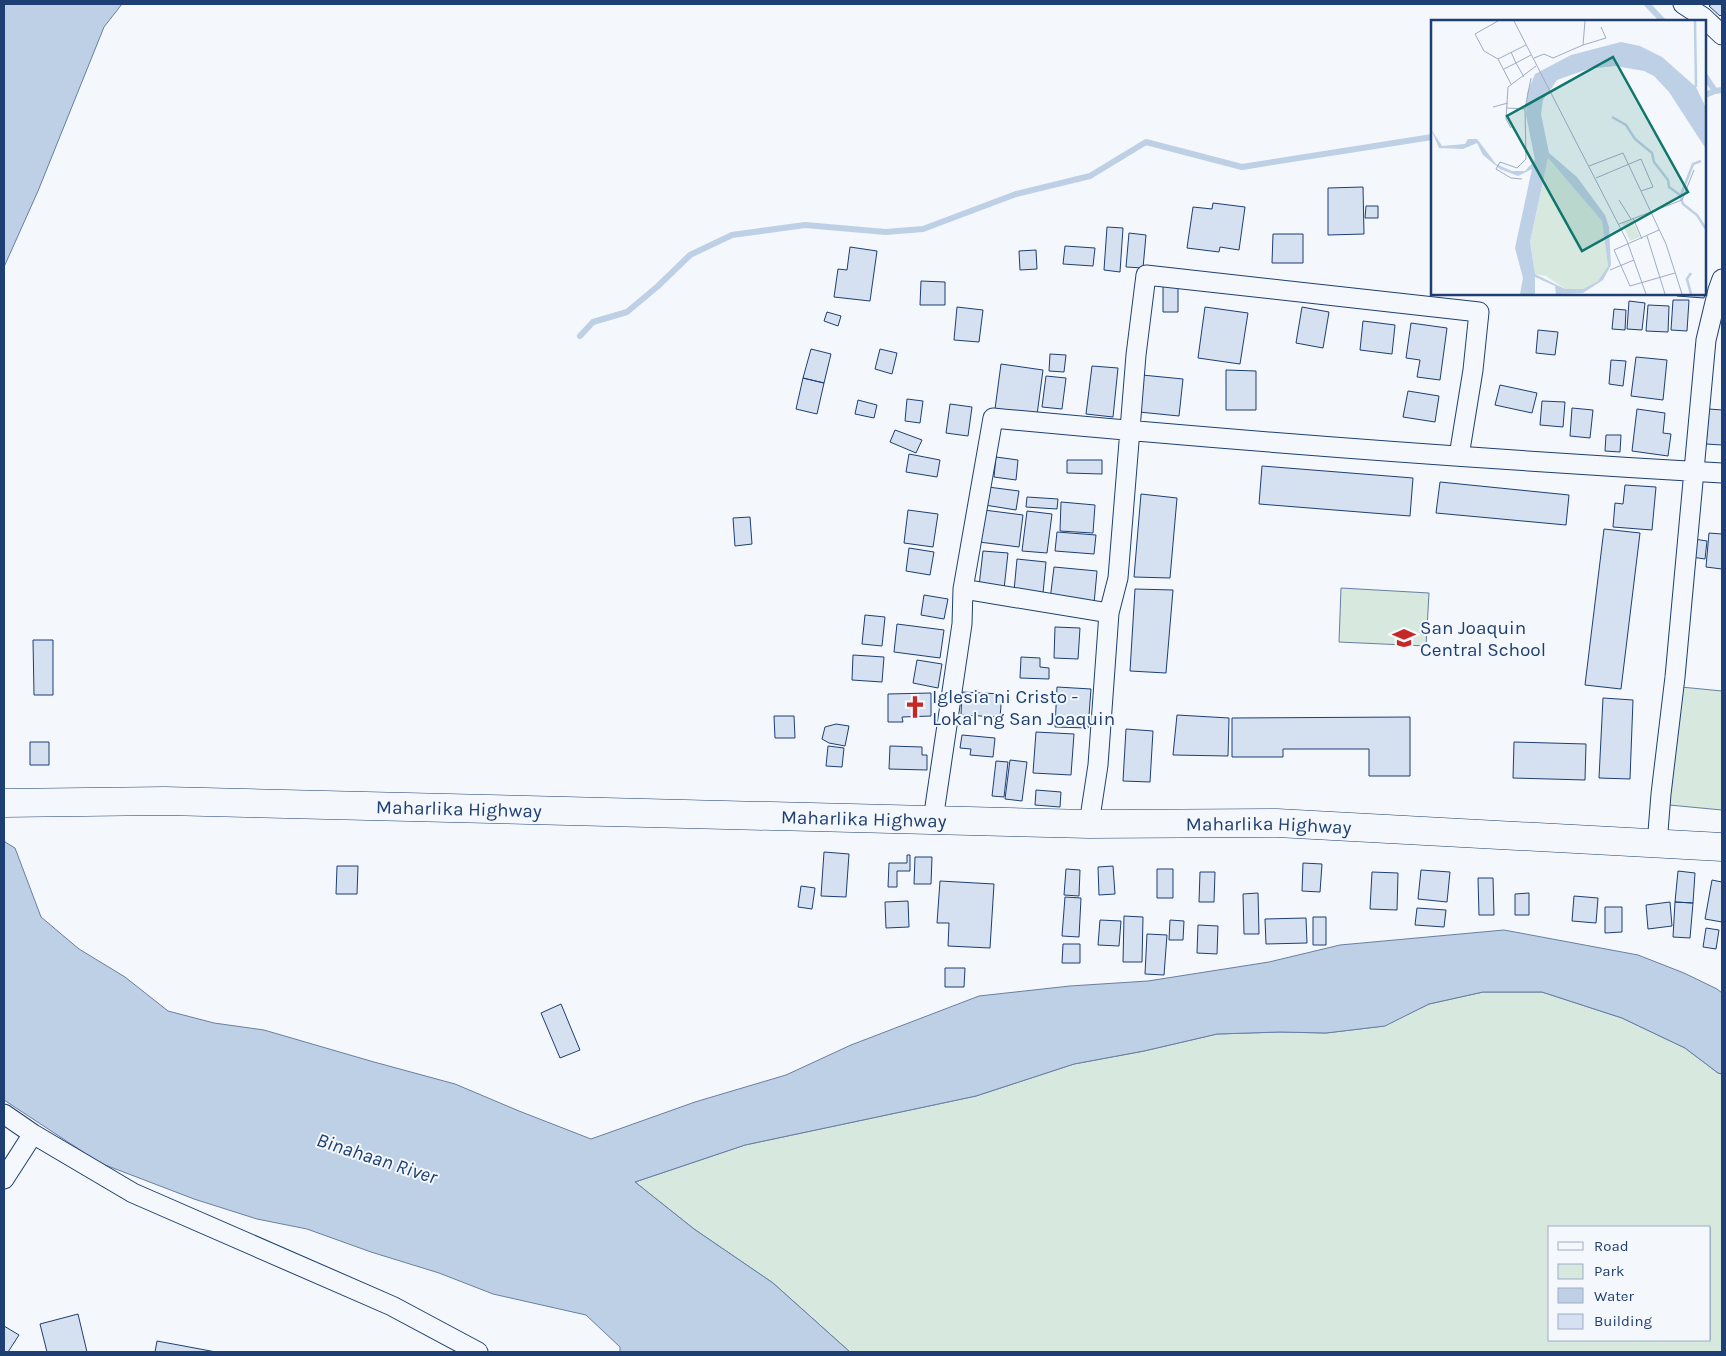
<svg xmlns="http://www.w3.org/2000/svg" width="1726" height="1356" viewBox="0 0 1726 1356" font-family="Karla,sans-serif">
  <style>
    .green { fill: #d7e8df; stroke: #687fa3; fill-rule: evenodd }
    .water { fill: #bed0e5; stroke: #687fa3 }
    .lines { fill: none; stroke-linecap: round; stroke-linejoin: round }
    .stream { stroke: #bed0e5; stroke-width: 6 }
    .building { fill: #d5e0f0; stroke: #1d3f73 }
    .street-casing { stroke: #1d3f73; stroke-width: 21 }
    .highway-casing { stroke: #1d3f73; stroke-width: 29 }
    .street { stroke: #f4f7fb; stroke-width: 19 }
    .highway { stroke: #f4f7fb; stroke-width: 28 }
    .labels { text-anchor: middle; stroke-width: 4; stroke-linejoin: round; paint-order: stroke }
    .poi-label { font-size: 19px; fill: #1d3f73; stroke: #f4f7fb; text-anchor: start }
    .street-label { font-size: 19px; fill: #1d3f73; stroke: #f4f7fb }
    .water-label { font-size: 20px; font-style: italic; fill: #1d3f73; stroke: #f4f7fb }
    .inset-river { fill: none; stroke: #bed0e5; stroke-width: 2.5 }
    .inset-road { fill: none; stroke: #9eadc5; stroke-width: 1 }
    .view { fill: #0f766e; fill-opacity: 0.15; stroke: #0f766e; stroke-width: 2.5 }
    .inset-edge { fill: none; stroke: #1d3f73; stroke-width: 2.5 }
  </style>
  <rect width="100%" height="100%" fill="#f4f7fb"/>
  <!-- green -->
  <path class="green" d="M1341,588L1429,593L1426,646L1339,642Z
    M1681,687L1722,691V810L1669,805Z
    M1483,992H1542L1622,1018L1685,1048L1718,1073L1722,1074V1352H850L773,1283L694,1229L635,1182L745,1145L976,1096L1074,1064L1144,1051L1217,1034L1280,1032L1326,1033L1384,1026L1429,1004ZM1550,1227H1710V1340H1550Z"/>
  <!-- water -->
  <path class="water" d="M4,4H122L104,27L38,191L4,267Z
    M4,838L5,842L15,848L41,917L79,949L125,977L168,1011L214,1023L264,1030L374,1062L455,1084L519,1111L591,1139L695,1102L786,1075L851,1045L979,996L1070,986L1148,981L1269,962L1340,945L1504,930L1638,955L1684,973L1717,989L1722,993V1074L1718,1073L1685,1048L1622,1018L1542,992H1483L1429,1004L1385,1026L1326,1033L1280,1032L1217,1034L1144,1051L1074,1064L976,1096L745,1145L635,1182L694,1229L773,1283L850,1352H620V1347L586,1315L493,1294L439,1273L371,1252L307,1229L257,1219L194,1199L100,1163L4,1100Z"/>
  <g class="lines">
    <!-- stream -->
    <path class="stream" d="M1647,4L1663,21
      M1705,76L1715,91
      M1705,95L1715,91L1722,90
      M580,336L593,322L627,312L658,286L690,255L732,235L805,225L886,232L923,229L1016,194L1090,176L1146,142L1242,167L1432,137"/>
  </g>
  <!-- building -->
  <path class="building" d="M1712,4H1722V14L1720,16L1709,6Z
    M1363,187L1364,234L1328,235V188Z
    M1213,203L1245,207L1239,250L1220,247L1219,252L1187,248L1193,207L1212,209Z
    M1366,206H1378V218H1365Z
    M1107,227L1123,228L1120,272L1104,270Z
    M1129,233L1146,235L1143,268L1126,267Z
    M1273,234H1303V263H1272Z
    M1065,246L1095,248L1093,266L1063,264Z
    M850,247L877,251L870,301L834,297L838,269L847,270Z
    M1036,250L1037,269L1020,270L1019,251Z
    M921,281L945,282V305H920Z
    M1163,285H1178V312H1163Z
    M1678,294H1705L1704,298L1677,296Z
    M1673,300H1689L1687,331L1671,330Z
    M1629,301L1645,303L1642,330L1627,329Z
    M1648,305L1669,306L1668,332L1646,331Z
    M957,307L983,310L979,342L954,340Z
    M1205,307L1248,313L1240,364L1198,358Z
    M1302,307L1329,312L1323,348L1296,343Z
    M1614,309L1626,310L1625,330L1612,329Z
    M827,312L841,316L838,326L824,321Z
    M1363,321L1395,325L1392,354L1360,350Z
    M1411,323L1447,328L1440,380L1417,377L1420,360L1406,358Z
    M1538,330L1558,332L1555,355L1536,353Z
    M811,349L831,354L824,383L803,378Z
    M880,349L897,353L892,374L875,369Z
    M1050,354L1066,355L1064,372L1049,371Z
    M1636,357L1667,360L1663,400L1631,396Z
    M1611,360L1626,361L1623,386L1609,384Z
    M1001,364L1043,370L1037,415L995,409Z
    M1092,366L1118,368L1113,417L1086,414Z
    M1226,370L1256,371V410H1226Z
    M1142,375L1183,379L1179,416L1139,412Z
    M1046,376L1066,378L1062,409L1042,407Z
    M803,378L824,383L817,414L796,409Z
    M1500,385L1537,393L1532,413L1495,405Z
    M1408,391L1439,396L1435,422L1403,417Z
    M907,399L923,401L920,423L905,421Z
    M858,400L877,405L874,418L855,414Z
    M1542,401L1565,402L1563,427L1540,425Z
    M950,404L972,407L968,436L946,433Z
    M1572,408L1593,410L1590,438L1570,436Z
    M1637,409L1665,413L1663,433L1671,434L1668,456L1632,451Z
    M1709,409L1722,410V445L1706,444Z
    M895,430L922,440L916,453L890,442Z
    M1606,435H1621L1620,452L1605,451Z
    M909,454L940,460L937,477L906,472Z
    M996,457L1018,460L1016,480L994,477Z
    M1067,460H1102V474L1067,473Z
    M1262,466L1413,478L1410,516L1259,504Z
    M1440,482L1569,495L1566,525L1436,513Z
    M1625,485L1656,487L1652,530L1613,527L1615,503L1623,504Z
    M988,487L1019,491L1016,510L985,505Z
    M1141,494L1177,498L1170,578L1134,577Z
    M1027,497L1058,499L1057,509L1026,507Z
    M1061,502L1095,505L1093,533L1060,531Z
    M908,510L938,514L933,547L904,543Z
    M984,510L1023,515L1019,547L979,542Z
    M1027,511L1052,514L1047,553L1022,551Z
    M750,517L752,544L735,546L733,518Z
    M1604,529L1640,533L1621,689L1585,685Z
    M1057,532L1096,535L1094,554L1055,551Z
    M1709,533L1722,534V569L1706,567Z
    M1694,539L1707,541L1705,559L1692,557Z
    M909,548L934,552L930,575L906,571Z
    M983,551L1008,553L1004,589L979,586Z
    M1017,559L1046,562L1043,593L1014,591Z
    M1054,567L1097,571L1094,604L1050,600Z
    M1135,589L1173,590L1166,673L1130,671Z
    M924,595L948,599L944,619L921,615Z
    M865,615L885,617L882,646L862,644Z
    M897,624L944,630L940,658L894,652Z
    M1055,627L1080,628L1078,659L1054,658Z
    M33,640H53V695H34Z
    M853,655L884,657L882,682L852,680Z
    M1021,657L1040,658V667L1049,668V679L1020,678Z
    M917,660L942,664L938,688L913,683Z
    M1057,687L1091,689L1088,728L1055,727Z
    M962,692L1002,694L1000,717L961,715Z
    M931,693V716L902,717L903,722H888V694Z
    M1603,698L1633,700L1630,779L1599,778Z
    M1177,715L1229,718L1228,756L1173,755Z
    M774,716H794L795,738H775Z
    M1410,717V776H1369V749H1283V757H1232V718Z
    M836,724L849,726L845,746L829,743L822,739L825,727Z
    M1126,729L1153,731L1150,782L1123,781Z
    M1036,732L1074,734L1071,775L1033,773Z
    M962,735L995,738L993,757L970,755L971,749L960,748Z
    M30,742H49V765H30Z
    M1514,742L1586,744L1585,780L1513,778Z
    M828,746L844,748L842,767L826,766Z
    M890,746L922,747V755H927V770L889,769Z
    M1010,760L1027,762L1022,801L1005,799Z
    M996,761L1008,762L1004,797L992,796Z
    M1036,790L1061,792L1060,807L1035,805Z
    M824,852L849,854L846,897L821,896Z
    M907,855H910V871H897V887H888L889,863H907Z
    M915,857H932L931,884H914Z
    M1303,863L1322,864L1320,892L1302,891Z
    M337,866H358L357,894H336Z
    M1113,866L1115,894L1099,895L1098,867Z
    M1066,869L1080,870L1079,896L1064,895Z
    M1157,869H1173V898H1157Z
    M1421,870L1450,872L1447,902L1418,899Z
    M1678,871L1695,873L1693,903L1675,902Z
    M1200,872H1215L1214,902H1199Z
    M1372,872L1398,873L1397,910L1370,909Z
    M1478,878H1493L1494,915H1479Z
    M1712,880L1722,882V922L1705,919Z
    M940,881L994,884L990,948L948,946L949,923H937Z
    M801,886L815,888L812,909L798,907Z
    M1258,893L1259,934H1244L1243,894Z
    M1529,893V915H1515V894Z
    M1574,896L1598,898L1596,923L1572,921Z
    M1065,897L1081,898L1079,937L1062,936Z
    M908,901L909,927L886,928L885,902Z
    M1670,902L1672,926L1648,929L1646,905Z
    M1675,902L1693,903L1690,938L1673,937Z
    M1605,907H1622V932L1605,933Z
    M1417,908L1446,910L1444,927L1415,925Z
    M1124,916L1143,917L1142,962H1123Z
    M1313,917H1326V945H1313Z
    M1306,918L1307,943L1266,944L1265,919Z
    M1100,920L1121,921L1119,946L1098,945Z
    M1170,920L1184,921L1183,940H1169Z
    M1198,925L1218,926L1217,954L1197,953Z
    M1706,928L1719,930L1716,949L1703,947Z
    M1147,934L1167,935L1164,975L1145,974Z
    M1063,944H1080V963H1062Z
    M945,968H965L964,987H945Z
    M561,1004L580,1050L560,1058L541,1013Z
    M78,1314L87,1352H47L40,1324Z
    M4,1326L19,1335L8,1352H4Z
    M157,1341L216,1352H155Z"/>
  <g class="lines">
    <defs>
      <path id="street" d="M1683,4L1703,17L1722,35
        M963,589L1109,613
        M933,820L962,624L963,589L993,418C1236,441 1479,459 1722,473
        M1089,824L1098,765L1109,613L1118,578L1136,355L1146,275L1479,312L1473,370L1459,456
        M1657,844L1661,794L1675,677L1706,340L1718,290L1722,279
        M4,1114L33,1134L133,1193L392,1306L478,1352
        M4,1179L33,1134"/>
      <g id="highway">
        <path id="s1" d="M4,803L165,801L1089,824L1277,823L1722,847"/>
      </g>
    </defs>
    <!-- street casing -->
    <use href="#street" class="street-casing"/>
    <!-- highway casing -->
    <use href="#highway" class="highway-casing"/>
    <!-- street -->
    <use href="#street" class="street"/>
    <!-- highway -->
    <use href="#highway" class="highway"/>
  </g>
  <!-- icons -->
  <defs>
    <symbol id="school-bare" viewBox="-9 -9 18 18"><path d="M0-5L7-2L0 1L-7-2ZM-4 1L0 2.5L4 1V4Q0 6-4 4Z" fill="#c62828" stroke="#f4f7fb" stroke-width="2.5" paint-order="stroke"/></symbol>
    <symbol id="church-bare" viewBox="-9 -9 18 18"><path d="M-1.2-6h2.4v3.5h3.3v2.4h-3.3V6h-2.4V-.1h-3.3v-2.4h3.3Z" fill="#c62828" stroke="#f4f7fb" stroke-width="2.5" paint-order="stroke"/></symbol>
  </defs>
  <g fill-rule="evenodd">
    <use href="#school-bare" x="1388" y="622" width="32" height="32"/>
    <use href="#church-bare" x="899" y="691" width="32" height="32"/>
  </g>
  <g class="labels">
    <!-- poi labels -->
    <g class="poi-label">
      <text x="1420" y="634">San Joaquin<tspan x="1420" dy="22">Central School</tspan></text>
      <text x="932" y="703">Iglesia ni Cristo -<tspan x="932" dy="22">Lokal ng San Joaquin</tspan></text>
    </g>
    <!-- street labels -->
    <g class="street-label">
      <text dy="7" stroke="none"><textPath href="#s1" startOffset="455">Maharlika Highway</textPath></text>
      <text dy="7" stroke="none"><textPath href="#s1" startOffset="860">Maharlika Highway</textPath></text>
      <text dy="7" stroke="none"><textPath href="#s1" startOffset="1265">Maharlika Highway</textPath></text>
    </g>
    <!-- water labels -->
    <g class="water-label">
      <text transform="translate(377 1158) rotate(18)" y="7">Binahaan River</text>
    </g>
  </g>
  <!-- overview -->
  <g transform="translate(1431 20)">
    <rect width="275" height="275" fill="#f4f7fb"/>
    <path d="M117,138L171,201L177,246L167,261L152,269H134L115,256L104,254L99,222ZM201,199L209,217L199,221L191,203Z" fill="#d7e8df"/>
    <path d="M190,22L209,26L231,37L265,67L275,88V129L238,72L223,56L213,51L184,46L157,49L126,60L112,80L110,94L118,133L146,157L174,195L178,207L180,245L172,260L152,273L125,274L124,266L104,257V274H89L92,258L84,228L101,149L87,156L69,149L52,135L46,123L32,129L8,128L0,109L11,126L34,124L37,119H46L65,144L81,151H94L104,140L95,95L96,73L104,54L140,35ZM117,138L171,201L177,246L167,261L152,269H134L104,254L99,222Z" fill="#bed0e5" fill-rule="evenodd"/>
    <path class="inset-river" d="M264,1L265,67M181,97L195,105L204,119L221,133L223,142L237,160L238,167L249,175L252,184L266,195L275,209M250,175L262,144L270,141M260,253L256,259L260,274"/>
    <path class="inset-road" d="M67,1L44,14L53,31L67,39L80,64M83,1L196,221L215,274M152,25L175,18L170,7M103,38L113,34L122,38L152,25L154,1M67,39L95,25M73,49L85,43L80,32M93,57L85,43L100,35M62,87L77,83M76,88L94,89M80,108L75,99L77,67L105,46M158,146L192,133L235,224L251,274M165,158L210,139L222,167L210,171M91,159L80,158L65,149L69,142L86,148L95,139L94,89L100,58M188,180L200,199M202,198L211,219M188,204L251,180L263,150M228,210L183,230L199,266L244,253M216,216L234,274M179,250L203,240"/>
    <path class="view" d="M182,37L257,172L151,231L76,96Z"/>
    <rect width="275" height="275" class="inset-edge"/>
  </g>
  <!-- border -->
  <rect width="1726" height="1356" fill="none" stroke="#1d3f73" stroke-width="10"/>
  <!-- legend -->
  <rect x="1548" y="1226" width="162" height="115" fill="#f4f7fb" stroke="#9eadc5"/>
  <rect x="1558" y="1242" width="25" height="8" fill="#f4f7fb" stroke="#9eadc5"/>
  <text x="1594" y="1251" font-size="15" fill="#1d3f73">Road</text>
  <rect x="1558" y="1264" width="25" height="15" fill="#d7e8df" stroke="#9eadc5"/>
  <text x="1594" y="1276" font-size="15" fill="#1d3f73">Park</text>
  <rect x="1558" y="1288" width="25" height="15" fill="#bed0e5" stroke="#9eadc5"/>
  <text x="1594" y="1301" font-size="15" fill="#1d3f73">Water</text>
  <rect x="1558" y="1314" width="25" height="15" fill="#d5e0f0" stroke="#9eadc5"/>
  <text x="1594" y="1326" font-size="15" fill="#1d3f73">Building</text>
</svg>
